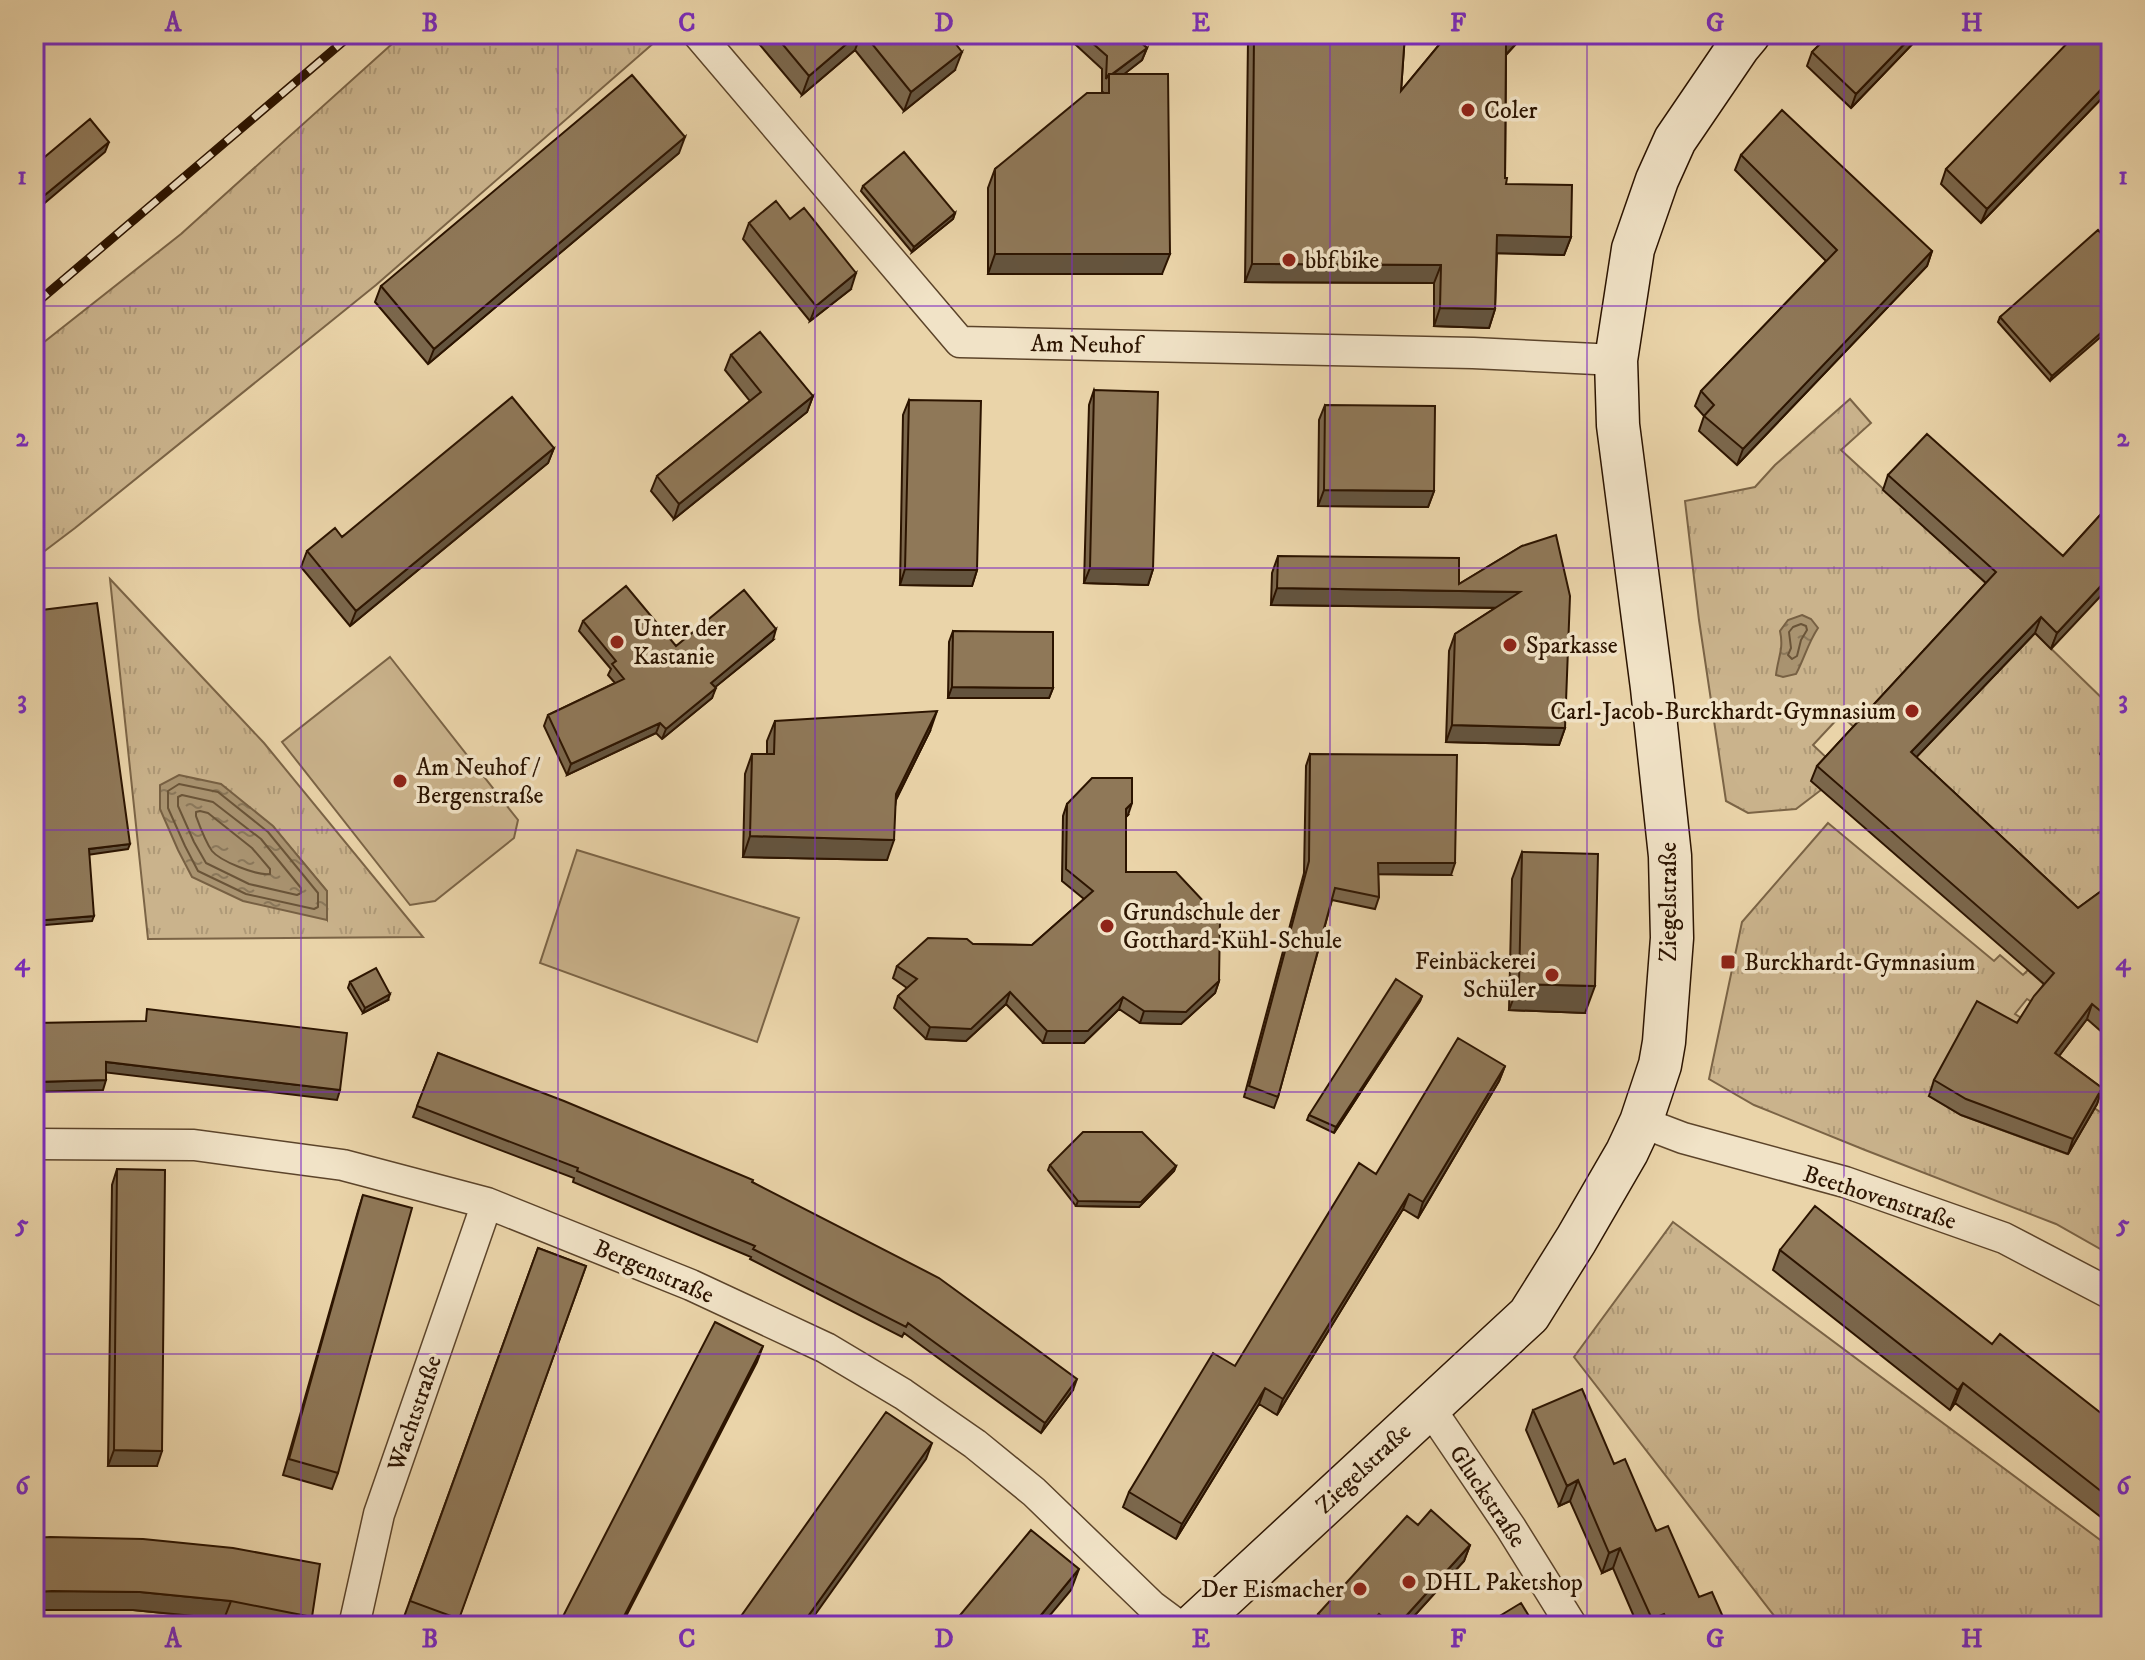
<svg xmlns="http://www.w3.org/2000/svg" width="2145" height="1660" font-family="'IM FELL DW Pica',serif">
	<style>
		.grass { fill: url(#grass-tufts); stroke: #7b6446; stroke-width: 2; fill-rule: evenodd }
		.garden { fill: #cab38c; stroke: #7b6446; stroke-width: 2 }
		.water { fill: url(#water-ripples); stroke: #776043; stroke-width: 2 }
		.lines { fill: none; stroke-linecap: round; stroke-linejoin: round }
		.shore { stroke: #6a5438; stroke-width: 2 }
		.street-casing { stroke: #5c442a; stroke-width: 33 }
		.secondary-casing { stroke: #2c1400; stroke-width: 45 }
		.street { stroke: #f1e3c7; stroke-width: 30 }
		.secondary { stroke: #f1e3c7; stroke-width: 42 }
		.rail-casing { stroke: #2c1400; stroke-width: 9 }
		.rail { stroke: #f1e3c7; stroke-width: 6; stroke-dasharray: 18; stroke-linecap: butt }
		.wall { fill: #7b674c; stroke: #2c1400; stroke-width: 2 }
		.shaded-wall { fill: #64543e; stroke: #2c1400; stroke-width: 2 }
		.building { fill: #8f7858; stroke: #2c1400; stroke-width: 2 }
		.grid { fill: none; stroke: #7b2cbf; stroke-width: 2; stroke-opacity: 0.55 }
		.poi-dot { fill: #8f2418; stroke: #f1e3c7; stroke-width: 3 }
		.labels { text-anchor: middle; stroke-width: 7; stroke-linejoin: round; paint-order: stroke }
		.poi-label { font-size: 24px; fill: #2c1400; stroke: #f1e3c7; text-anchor: start }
		.street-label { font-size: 24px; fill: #2c1400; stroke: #f1e3c7 }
		.neatline { fill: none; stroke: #7b2cbf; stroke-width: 3 }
		.grid-label { font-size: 26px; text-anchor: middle; font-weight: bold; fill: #7b2cbf }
	</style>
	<defs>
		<pattern id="grass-tufts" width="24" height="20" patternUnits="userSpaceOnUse" patternTransform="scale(2)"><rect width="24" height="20" fill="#cab38c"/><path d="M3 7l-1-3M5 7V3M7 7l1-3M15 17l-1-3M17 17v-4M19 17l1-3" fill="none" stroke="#ae9977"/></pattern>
		<pattern id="water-ripples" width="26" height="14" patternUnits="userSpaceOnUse" patternTransform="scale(2)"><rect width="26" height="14" fill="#a99370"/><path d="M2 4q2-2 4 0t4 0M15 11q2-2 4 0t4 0" fill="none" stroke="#8a775a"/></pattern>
	</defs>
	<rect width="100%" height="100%" fill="#ead4a9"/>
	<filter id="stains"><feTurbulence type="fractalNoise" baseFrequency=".0025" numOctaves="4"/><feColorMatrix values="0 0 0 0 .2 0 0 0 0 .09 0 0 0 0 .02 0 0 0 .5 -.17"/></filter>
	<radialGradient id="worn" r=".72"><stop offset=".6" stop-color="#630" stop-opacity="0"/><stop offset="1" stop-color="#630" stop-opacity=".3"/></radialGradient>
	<path class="grass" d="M403 34H664L376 285 75 528 34 559V350L181 234Z
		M1850 399 1871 423 1841 450 1991 588 1858 731 1841 715 1813 745 1830 761 1821 790 1796 809 1748 813 1726 801 1699 620 1685 501 1755 487 1775 465Z
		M110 579 264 743 423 937 148 939ZM273 827 327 891V919Z
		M2035 633 2111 707V895L2073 924 1906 768Z
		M1828 823 1994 961 2000 955 2023 975 2028 970 2048 988 2035 1004 2027 999 2015 1014 2023 1019 1929 1096 1961 1115 2067 1154 2094 1108 2111 1119V1255L2056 1224 1865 1150 1754 1105 1709 1079 1742 922Z
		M1673 1222 2111 1548V1626H1782L1574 1357Z"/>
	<path class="garden" d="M390 657 518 820 514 838 435 901 410 905 282 742Z
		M577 850 799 918 757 1042 540 963Z"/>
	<path class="water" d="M1802 615 1811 619 1818 628C1808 643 1804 659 1796 674L1783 677 1776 675C1778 657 1784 649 1780 631L1788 620Z
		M179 775 221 784 273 826 327 891V920L243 901 192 877 178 850 160 809V785Z"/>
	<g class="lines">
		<path class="shore" d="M1801 624 1806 626 1807 630 1801 640 1797 656 1792 659 1788 655 1791 648 1789 632 1793 627Z
			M179 784 218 792 268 832 318 893V907L314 909 246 894 198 871 185 846 168 808V791Z
			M182 795 213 802 261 839 301 888V893L297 895 249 884 206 863 194 842 178 806V797Z
			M200 811 208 813 252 848 270 869V874C257 876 220 861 212 851 205 841 200 827 196 816V812Z"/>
		<defs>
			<path id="street" d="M698 34 960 342 1473 353 1616 360
				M1641 1122 1683 1138 1845 1182 2004 1238 2111 1294
				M34 1144 194 1145 343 1165 487 1203 691 1285 826 1348 903 1394 975 1444 1034 1492 1152 1606 1179 1626
				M1429 1407 1511 1528 1572 1626
				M354 1626 379 1514 487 1203"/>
			<path id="secondary" d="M1193 1626 1529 1315 1576 1240 1627 1152 1641 1122 1660 1065 1664 1042 1672 938 1670 856 1652 688 1618 425 1616 360 1633 249 1657 180 1675 140 1739 46 1749 34"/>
		</defs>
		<use href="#street" class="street-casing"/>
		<use href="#secondary" class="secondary-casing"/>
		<use href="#street" class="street"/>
		<use href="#secondary" class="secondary"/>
		<defs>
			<path id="rail" d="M34 305 352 34"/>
		</defs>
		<use href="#rail" class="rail-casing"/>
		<use href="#rail" class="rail"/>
	</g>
	<path class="wall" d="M746 34H912L955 70 904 111 855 50 802 95 755 39 752 41Z
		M1042 34H1054L1049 40Z
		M1064 34H1153L1144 45 1147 48 1142 60 1124 74 1162 274H988V188L995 169 1102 93 1103 91 1102 92V69Z
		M1250 34H1405L1401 91 1448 34H1525L1506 55 1505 178 1506 184 1571 237 1564 255 1497 253 1495 309 1489 328 1434 326V283L1245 282 1248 39Z
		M1830 34H1922L1851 108 1807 66 1812 52Z
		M2111 34V98L2106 94 1981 223 1941 184 1946 169Z
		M679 153 428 364 375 302 381 286Z
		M1741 155 1932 251 1927 266 1737 465 1699 431 1704 416 1695 406 1701 391 1826 261 1735 170Z
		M863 186 955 213 953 219 912 252 861 191Z
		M790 219 851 289 810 321 743 239 749 223Z
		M2111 244 2050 381 1998 322 2000 317Z
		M731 355 813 396 807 412 674 519 651 491 657 476 750 401 725 370Z
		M1094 390 1153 569 1148 585 1084 583 1089 405Z
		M909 400 977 570 972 586 900 585 903 415Z
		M1325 405 1434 491 1428 507 1318 506 1319 420Z
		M554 448 548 463 350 626 301 567 307 551Z
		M1888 475 2063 556 2111 503 2051 649 2035 633 1916 757 2078 908 2111 884V1024L2103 1033 2087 1019 2059 1056 2102 1088 2097 1104 2068 1154 1961 1115 1929 1096 1934 1080 2017 1023 2044 984 1811 781 1817 766 1986 583 1883 490Z
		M1522 546 1565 728 1559 745 1446 742 1449 651 1455 634 1495 608 1271 605 1272 573 1278 556 1459 584Z
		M583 621 676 646 773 640 715 687 712 698 662 739 656 733 567 775 544 726 548 715 615 683 608 675 611 669 579 631Z
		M953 631 1053 688 1049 698H948L949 642Z
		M775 721 930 731 896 800 887 860 743 857 745 774 752 754H767V741Z
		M2111 735V768L2100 754 2106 739Z
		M1310 754 1451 875 1378 874 1379 897 1375 909 1332 900 1278 1097 1274 1108 1244 1097 1304 873 1306 766Z
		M1067 804 1128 815 1126 817V872L1219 981 1215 993 1181 1024 1140 1023 1119 1009 1084 1043H1043L1006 1004 966 1041 926 1039 894 1008 898 996 907 988 893 978 897 966 973 944 1032 945 1084 899 1062 881 1063 816Z
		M1522 852 1585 1013 1509 1010 1512 879Z
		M350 982 388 1000 363 1013 348 988Z
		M1422 996 1420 1001 1334 1133 1307 1120 1309 1115Z
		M438 1053 752 1182 1073 1390 1041 1433 904 1333 902 1337 750 1259 751 1257 573 1182 574 1178 413 1117Z
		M1505 1066 1499 1081 1418 1218 1403 1209 1277 1415 1259 1404 1176 1539 1123 1507 1129 1492 1235 1366 1376 1174Z
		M1050 1165 1176 1166 1174 1171 1139 1207 1076 1206 1048 1170Z
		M117 1169 157 1466H108L112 1185Z
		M363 1195 338 1473 332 1489 283 1475 358 1211Z
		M538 1248 586 1266 456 1626H430L404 1617Z
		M1780 1250 2111 1421V1525L1955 1403 1950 1410 1773 1270Z
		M1533 1410 1614 1464 1699 1597 1727 1626H1638L1613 1568 1602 1573 1570 1501 1559 1506 1526 1430Z
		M1418 1525 1470 1545 1464 1561 1405 1626H1314L1318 1614Z
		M34 1538 312 1617 308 1626H258L224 1619 133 1610 46 1609Z"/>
	<path class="shaded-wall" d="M858 34H861L855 50 802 95 809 76Z
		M1147 34H1153L1136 54 1140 42Z
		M1515 34H1525L1499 62 1506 44Z
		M1914 34H1922L1851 108 1856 94Z
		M1147 48 1142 60 1109 86V77Z
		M962 52 955 70 904 111 911 92Z
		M2111 79 2106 94 1981 223 1987 209Z
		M685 137 679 153 428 364 434 349Z
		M109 142 105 152 34 212V204Z
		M955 213 953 219 912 252 914 247Z
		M1497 235 1571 237 1564 255 1491 253Z
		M1932 251 1927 266 1737 465 1743 449Z
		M995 254H1170L1162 274H988Z
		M1252 264 1441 265 1434 283 1245 282Z
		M856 273 851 289 810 321 816 306Z
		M1440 308 1495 309 1489 328 1434 326Z
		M2111 324V328L2050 381 2052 376Z
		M813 396 807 412 674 519 679 504Z
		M554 448 548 463 350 626 356 611Z
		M1324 490 1434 491 1428 507 1318 506Z
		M1090 568 1153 569 1148 585 1084 583Z
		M905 569 977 570 972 586 900 585Z
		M2111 575V585L2051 649 2057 633Z
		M1277 588 1520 592 1514 608 1271 605Z
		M2041 617 2035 633 1906 768 1911 752Z
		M776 629 773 640 708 693 711 683Z
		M952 687 1053 688 1049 698H948Z
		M716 688 712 698 662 739 666 729Z
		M937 711 930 731 888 815 896 794Z
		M660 723 656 733 567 775 571 764Z
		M1452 725 1565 728 1559 745 1446 742Z
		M1132 803 1128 815 1121 821 1126 809Z
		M750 836 894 840 887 860 743 857Z
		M130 844 128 849 87 855 89 849Z
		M1378 863H1455L1451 875 1374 874Z
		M94 916 92 921 34 926V921Z
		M1219 981 1215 993 1181 1024 1140 1023 1144 1011Z
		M1519 984 1595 986 1585 1013 1509 1010Z
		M1010 992 1006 1004 966 1041 926 1039 930 1027Z
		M390 994 388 1000 363 1013 365 1008Z
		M1422 996 1420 1001 1334 1133 1336 1127Z
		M1123 997 1119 1009 1084 1043H1043L1047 1031Z
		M2092 1004 2087 1019 2050 1068 2055 1053Z
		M2111 1015V1024L2103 1033 2109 1018Z
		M106 1062 340 1090 337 1100 102 1072Z
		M1505 1066 1499 1081 1418 1218 1423 1202Z
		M106 1080 103 1090 34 1092V1082Z
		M2102 1088 2097 1104 2068 1154 2073 1139Z
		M1176 1166 1174 1171 1139 1207 1076 1206 1078 1201Z
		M1409 1194 1403 1209 1277 1415 1283 1399Z
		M763 1346 757 1362 621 1626H619Z
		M1077 1379 1073 1390 1041 1433 1045 1423Z
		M1963 1383 1955 1403 1950 1410 1958 1390Z
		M1265 1388 1259 1404 1176 1539 1182 1524Z
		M932 1443 926 1459 807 1626H801Z
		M114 1450 162 1451 157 1466H108Z
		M1578 1480 1570 1501 1559 1506 1567 1486Z
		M1470 1545 1464 1561 1405 1626H1397Z
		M1620 1548 1613 1568 1602 1573 1609 1553Z
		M1079 1569 1071 1590 1041 1626H1032Z
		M52 1591 140 1592 231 1601 224 1619 133 1610H34V1592Z
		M1379 1614 1375 1626H1368Z
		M1664 1614 1660 1626H1649L1652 1619Z"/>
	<path class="building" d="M774 34H858L809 76Z
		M864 34H912L914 36 917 34H948L962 52 911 92Z
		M1082 34H1147L1140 42 1147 48 1112 74H1109L1106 79 1107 56Z
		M1254 34H1405L1401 91 1448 34H1515L1506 44 1505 178H1507L1506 184 1572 185 1571 237 1497 235 1495 309 1440 308 1441 265 1252 264Z
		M1830 34H1914L1856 94 1812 52Z
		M2076 34H2111V79L1987 209 1946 169Z
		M1109 74H1168L1170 254H995V169L1087 93H1109Z
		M632 75 685 137 434 349 381 286Z
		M1782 110 1932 251 1743 449 1704 416 1714 405 1701 391 1837 250 1741 155Z
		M90 119 109 142 34 204V166Z
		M904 152 955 213 914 247 863 186Z
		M776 201 790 219 804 208 856 273 816 306 749 223Z
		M2098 230 2111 244V324L2052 376 2000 317Z
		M760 332 813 396 679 504 657 476 761 392 731 355Z
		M1094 390 1158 392 1153 569 1090 568Z
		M512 397 554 448 356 611 307 551 335 528 342 537Z
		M909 400 981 401 977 570 905 569Z
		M1325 405 1435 406 1434 491 1324 490Z
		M1927 434 2063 556 2111 503V575L2057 633 2041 617 1911 752 2078 908 2111 884V1015L2109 1018 2092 1004 2055 1053 2102 1088 2073 1139 1966 1099 1934 1080 1977 1001 2017 1023 2034 996 2054 973 1817 766 1996 572 1888 475Z
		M1556 535 1570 596 1565 728 1452 725 1455 634 1520 592 1277 588 1278 556 1459 558V584L1522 546Z
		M626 586 676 646 744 590 776 629 711 683 716 688 666 729 660 723 571 764 548 715 624 679 612 664 616 661 583 621Z
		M97 603 130 844 89 849 94 916 34 921V611Z
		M953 631 1053 632V688L952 687Z
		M937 711 896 794 894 840 750 836 752 754H774L775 721Z
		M2111 735V745L2106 739Z
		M1310 754 1457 755 1455 863H1378L1379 897 1335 888 1278 1097 1249 1086 1309 861Z
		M1092 778H1132V803L1126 809V872H1176L1220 919 1219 981 1186 1012 1144 1011 1123 997 1088 1031H1047L1010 992 971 1029 930 1027 898 996 917 979 897 966 928 938 967 939 973 944 1032 945 1093 891 1066 869 1067 804Z
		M1522 852 1598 854 1595 986 1519 984Z
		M376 968 390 994 365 1008 350 982Z
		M1396 979 1422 996 1336 1127 1309 1115Z
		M147 1009 347 1033 340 1090 106 1062V1080L34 1082V1023L146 1021Z
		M1458 1038 1505 1066 1423 1202 1409 1194 1283 1399 1265 1388 1182 1524 1129 1492 1213 1353 1235 1366 1359 1163 1376 1174Z
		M438 1053 564 1101 753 1180 752 1182 939 1278 1077 1379 1045 1423 908 1323 906 1327 753 1249 755 1246 577 1171 578 1168 417 1106Z
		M1083 1132H1142L1176 1166 1141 1202 1078 1201 1050 1165Z
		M117 1169 165 1170 162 1451 114 1450Z
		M363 1195 412 1208 338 1473 289 1459Z
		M1815 1206 1992 1344 2000 1334 2111 1421V1499L1963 1383 1958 1390 1780 1250Z
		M538 1248 586 1266 459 1619 410 1601Z
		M715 1322 763 1346 619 1626H558Z
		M1582 1389 1614 1464 1625 1459 1656 1531 1668 1526 1699 1597 1712 1592 1727 1626H1670L1664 1614 1652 1619 1620 1548 1609 1553 1578 1480 1567 1486 1533 1410Z
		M886 1412 932 1443 801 1626H734Z
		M1431 1510 1470 1545 1397 1626H1393L1379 1614 1368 1626H1332L1318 1614 1407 1516 1418 1525Z
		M1031 1530 1079 1569 1032 1626H951Z
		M50 1537 143 1539 233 1548 320 1564 312 1617 231 1601 140 1592 52 1591 34 1592V1538Z
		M1521 1603 1535 1626H1497L1493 1620Z"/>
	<path class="grid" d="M301 34V1626M558 34V1626M815 34V1626M1072 34V1626M1330 34V1626M1587 34V1626M1844 34V1626M34 306H2111M34 568H2111M34 830H2111M34 1092H2111M34 1354H2111"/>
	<g class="poi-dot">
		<circle cx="1468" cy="110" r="8"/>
		<circle cx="1289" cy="260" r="8"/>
		<circle cx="617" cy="642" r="8"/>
		<circle cx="1510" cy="645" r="8"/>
		<circle cx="1912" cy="711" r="8"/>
		<circle cx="400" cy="781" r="8"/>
		<circle cx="1107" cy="926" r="8"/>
		<rect x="1720" y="954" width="16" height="16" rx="4"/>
		<circle cx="1552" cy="975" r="8"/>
		<circle cx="1409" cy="1582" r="8"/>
		<circle cx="1360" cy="1589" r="8"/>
	</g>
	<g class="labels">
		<g class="poi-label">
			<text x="1484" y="118">Coler</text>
			<text x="1305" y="268">bbf bike</text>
			<text x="633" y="636">Unter der<tspan x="633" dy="28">Kastanie</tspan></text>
			<text x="1526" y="653">Sparkasse</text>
			<text x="1896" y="719" text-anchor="end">Carl-Jacob-Burckhardt-Gymnasium</text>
			<text x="416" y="775">Am Neuhof /<tspan x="416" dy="28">Bergenstraße</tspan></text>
			<text x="1123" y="920">Grundschule der<tspan x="1123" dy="28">Gotthard-Kühl-Schule</tspan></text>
			<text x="1536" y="969" text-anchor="end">Feinbäckerei<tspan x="1536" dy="28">Schüler</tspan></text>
			<text x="1744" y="970">Burckhardt-Gymnasium</text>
			<text x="1425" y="1590">DHL Paketshop</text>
			<text x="1344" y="1597" text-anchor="end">Der Eismacher</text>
		</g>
		<g class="street-label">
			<text transform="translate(1086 344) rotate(1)" y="8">Am Neuhof</text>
			<text transform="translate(1668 902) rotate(-90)" y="8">Ziegelstraße</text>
			<text transform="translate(1880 1197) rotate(18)" y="8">Beethovenstraße</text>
			<text transform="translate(654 1271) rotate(23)" y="8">Bergenstraße</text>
			<text transform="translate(414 1413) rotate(-71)" y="8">Wachtstraße</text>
			<text transform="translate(1363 1468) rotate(-43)" y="8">Ziegelstraße</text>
			<text transform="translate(1488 1496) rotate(56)" y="8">Gluckstraße</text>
		</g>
	</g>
	<rect width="2145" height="1660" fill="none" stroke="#ead4a9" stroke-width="88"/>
	<rect x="44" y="44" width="2057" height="1572" class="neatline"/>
	<g class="grid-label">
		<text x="173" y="31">A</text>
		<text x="430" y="31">B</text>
		<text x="687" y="31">C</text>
		<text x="944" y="31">D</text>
		<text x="1201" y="31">E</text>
		<text x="1458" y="31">F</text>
		<text x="1715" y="31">G</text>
		<text x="1972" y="31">H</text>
		<text x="22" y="184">1</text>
		<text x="2123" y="184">1</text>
		<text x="22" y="446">2</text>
		<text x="2123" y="446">2</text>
		<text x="22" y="708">3</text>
		<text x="2123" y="708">3</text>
		<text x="22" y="970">4</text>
		<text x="2123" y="970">4</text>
		<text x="22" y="1232">5</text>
		<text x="2123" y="1232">5</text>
		<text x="22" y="1494">6</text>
		<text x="2123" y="1494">6</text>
		<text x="173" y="1647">A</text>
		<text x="430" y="1647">B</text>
		<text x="687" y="1647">C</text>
		<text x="944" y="1647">D</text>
		<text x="1201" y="1647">E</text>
		<text x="1458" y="1647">F</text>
		<text x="1715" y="1647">G</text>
		<text x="1972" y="1647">H</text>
	</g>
	<rect width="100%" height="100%" filter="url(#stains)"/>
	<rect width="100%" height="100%" fill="url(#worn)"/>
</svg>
